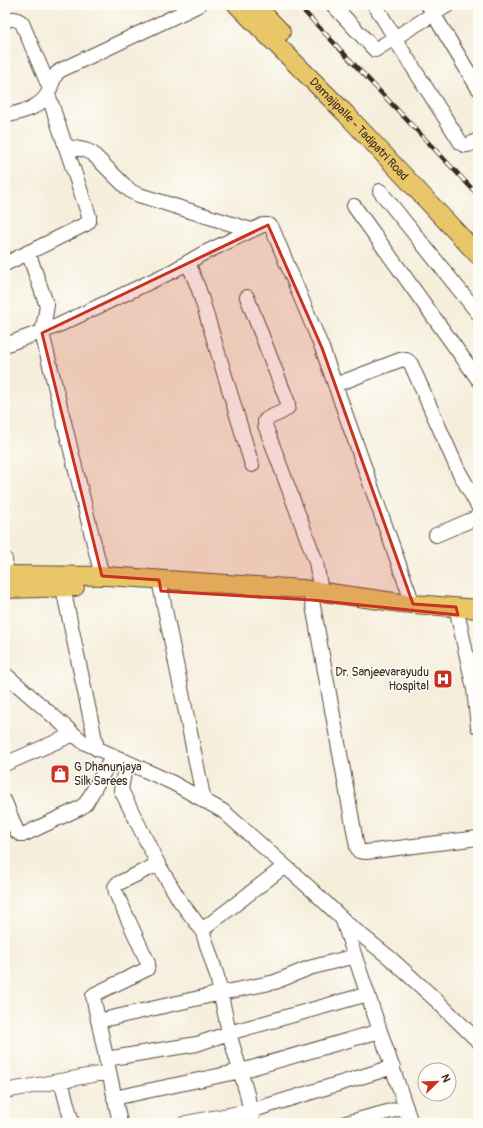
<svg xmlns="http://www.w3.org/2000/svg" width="483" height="1128" font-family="Pangolin,sans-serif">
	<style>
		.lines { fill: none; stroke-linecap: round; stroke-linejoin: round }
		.minor-casing { stroke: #57473a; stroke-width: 16 }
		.major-casing { stroke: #57473a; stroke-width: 20 }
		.minor { stroke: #fff; stroke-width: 14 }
		.major { stroke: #e9c769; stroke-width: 18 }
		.rail-casing { stroke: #3b2a1e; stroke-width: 4.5 }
		.rail { stroke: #fdfcf7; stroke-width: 3; stroke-dasharray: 9; stroke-linecap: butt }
		.marked { fill: #c8321e; fill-opacity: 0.2; stroke: #c8321e; stroke-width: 3; stroke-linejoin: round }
		.labels { text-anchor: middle; stroke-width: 3; stroke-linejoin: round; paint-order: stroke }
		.street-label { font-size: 12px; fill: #3b2a1e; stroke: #fdfcf7 }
		.poi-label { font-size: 12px; fill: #3b2a1e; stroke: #fdfcf7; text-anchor: end }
	</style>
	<rect width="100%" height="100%" fill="#fdfcf7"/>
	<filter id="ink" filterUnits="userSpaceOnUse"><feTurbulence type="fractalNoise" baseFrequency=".025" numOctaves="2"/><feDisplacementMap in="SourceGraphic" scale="8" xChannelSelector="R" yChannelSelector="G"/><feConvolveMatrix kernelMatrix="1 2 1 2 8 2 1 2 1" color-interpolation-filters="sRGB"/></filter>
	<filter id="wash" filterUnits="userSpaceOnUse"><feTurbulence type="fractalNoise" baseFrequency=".012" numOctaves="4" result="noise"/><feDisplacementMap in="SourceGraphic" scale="16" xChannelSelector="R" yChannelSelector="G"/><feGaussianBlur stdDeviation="0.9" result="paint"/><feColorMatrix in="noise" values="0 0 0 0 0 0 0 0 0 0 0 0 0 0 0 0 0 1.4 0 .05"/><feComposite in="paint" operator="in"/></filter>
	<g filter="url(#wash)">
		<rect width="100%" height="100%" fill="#f5eedb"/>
	</g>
	<g filter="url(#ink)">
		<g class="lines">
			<defs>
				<path id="minor" d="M333 5 375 50 448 5
					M375 5 395 38 400 47 461 143C467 148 472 143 478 140
					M428 5 478 88
					M5 21C12 18 16 18 22 23L50 89
					M5 116C20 112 40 109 48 93 53 85 52 75 61 70L199 5
					M65 146 85 150 92 153 126 187 132 192 139 195 251 230
					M380 191 478 313
					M354 206 478 379
					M28 252 47 306 42 333 102 576
					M188 262 199 290 252 465
					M5 264 86 224 89 221V216L48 94
					M247 297 288 403V407C282 415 271 414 265 421V425L316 562 321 592
					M5 345 57 326 173 271 202 254 263 225H268L272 228 322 348 413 604
					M335 385 400 360C406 359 408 360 411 364L458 470 478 506
					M436 535 478 517
					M5 559 6 575
					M159 580 204 801
					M63 588 97 749
					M312 600 357 847 359 851 366 852 478 838
					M456 607 474 689 478 727
					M5 674 83 742 173 783 223 811 312 890 350 926 390 958 436 1000 478 1041
					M126 762 121 790 158 864 180 901 202 930 217 976 229 1033 247 1094 253 1123
					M5 764 74 734
					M5 802 17 832 20 834H25L80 808 86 803 113 756
					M343 921 411 1123
					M202 930 285 866
					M98 1021 221 993 275 982 309 968 355 956
					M106 1059 197 1044 229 1033 368 994
					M61 1081 72 1123
					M5 1091 109 1072
					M114 1098 241 1071 380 1031
					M120 1123 93 996 95 994 147 969 148 963 116 893 115 887 117 884 158 864
					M186 1123 250 1111 393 1067
					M346 1123 406 1107"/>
				<g id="major">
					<path id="s1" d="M237 5 346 114 478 255"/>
					<path d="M255 5 281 32"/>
					<path d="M5 575 107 576 302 589 401 603 478 609"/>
					<path d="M5 589 75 587"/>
				</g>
			</defs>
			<use href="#minor" class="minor-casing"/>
			<use href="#major" class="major-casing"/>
			<use href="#minor" class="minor"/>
			<use href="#major" class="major"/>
			<defs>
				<path id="rail" d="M298 5 478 195"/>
			</defs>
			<use href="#rail" class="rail-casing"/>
			<use href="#rail" class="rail"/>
		</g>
	</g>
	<path class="marked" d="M268 225 322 348 413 604 456 607 458 615 312 600 161 591 159 580 102 576 42 333Z"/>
	<defs>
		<symbol id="hospital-square" viewBox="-11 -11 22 22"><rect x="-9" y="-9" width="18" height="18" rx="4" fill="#c8321e" stroke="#fdfcf7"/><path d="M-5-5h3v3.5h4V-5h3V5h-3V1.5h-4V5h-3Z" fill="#fff"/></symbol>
		<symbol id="shop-square" viewBox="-11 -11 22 22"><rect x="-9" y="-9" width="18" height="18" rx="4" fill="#c8321e" stroke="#fdfcf7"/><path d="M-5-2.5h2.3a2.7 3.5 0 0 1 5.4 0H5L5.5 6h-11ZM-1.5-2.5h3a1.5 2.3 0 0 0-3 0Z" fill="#fff"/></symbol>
	</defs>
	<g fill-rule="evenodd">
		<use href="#hospital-square" x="432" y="668" width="22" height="22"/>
		<use href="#shop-square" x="49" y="763" width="22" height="22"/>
	</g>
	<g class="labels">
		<g class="street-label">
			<text dy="4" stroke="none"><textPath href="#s1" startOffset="174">Damajipalle - Tadipatri Road</textPath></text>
		</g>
		<g class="poi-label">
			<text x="429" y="676">Dr. Sanjeevarayudu<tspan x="429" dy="14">Hospital</tspan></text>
			<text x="74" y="771" text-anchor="start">G Dhanunjaya<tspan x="74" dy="14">Silk Sarees</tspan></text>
		</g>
	</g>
	<rect width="483" height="1128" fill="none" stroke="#fdfcf7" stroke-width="20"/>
	<g transform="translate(437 1082) rotate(67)"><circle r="19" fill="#fdfcf7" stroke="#afa8a0"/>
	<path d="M0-3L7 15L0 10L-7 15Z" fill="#c8321e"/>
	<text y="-6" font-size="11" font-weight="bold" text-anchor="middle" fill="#3b2a1e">N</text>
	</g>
</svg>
